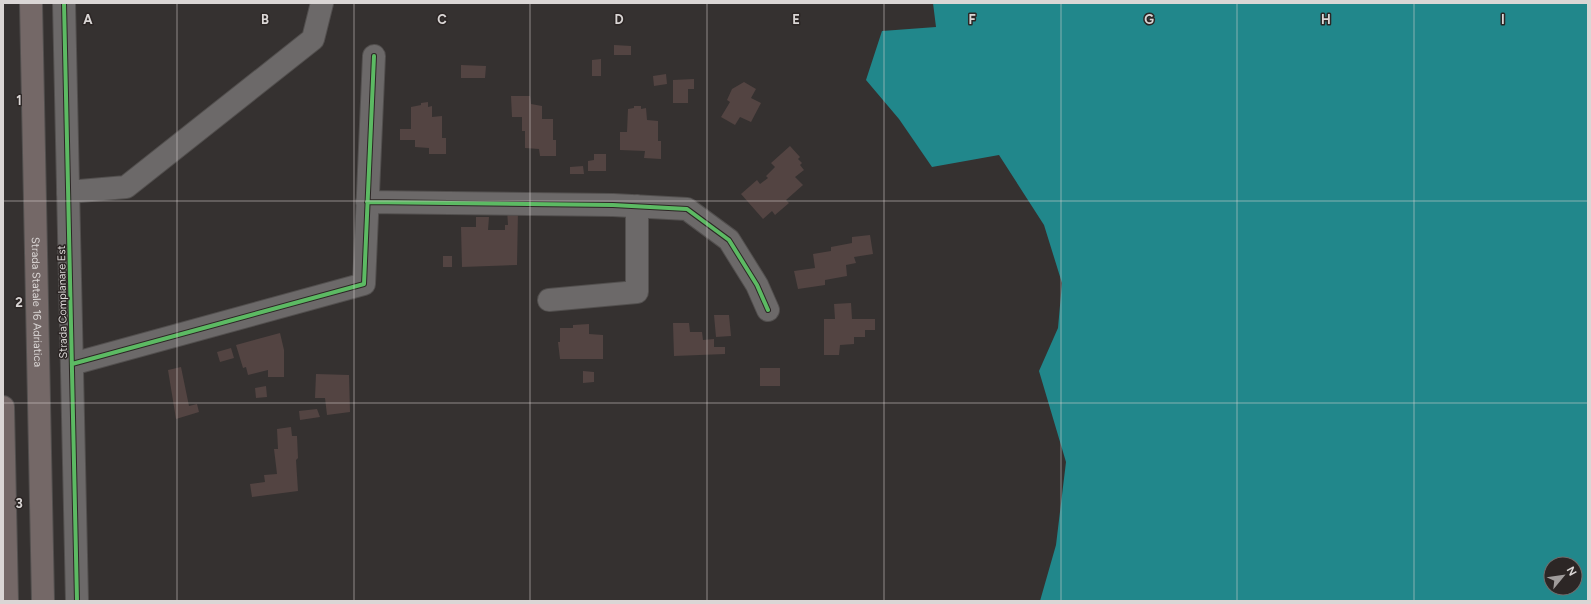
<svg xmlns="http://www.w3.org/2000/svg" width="1591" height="604" font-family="Figtree,sans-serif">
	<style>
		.water { fill: #21878b; fill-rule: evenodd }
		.building { fill: #534442 }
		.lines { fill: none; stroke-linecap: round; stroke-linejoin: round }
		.minor-casing { stroke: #524f4e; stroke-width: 24 }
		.tertiary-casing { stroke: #524f4e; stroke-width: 24 }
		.trunk-casing { stroke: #524f4e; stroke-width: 24 }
		.minor { stroke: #6c6969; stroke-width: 22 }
		.tertiary { stroke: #6c6969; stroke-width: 22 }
		.trunk { stroke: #746867; stroke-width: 22 }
		.cycleway-casing { stroke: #2c2625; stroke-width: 6 }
		.cycleway { stroke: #5cba63; stroke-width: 4 }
		.grid { fill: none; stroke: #dad6d5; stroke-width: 1; stroke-opacity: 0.55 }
		.labels { text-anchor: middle; stroke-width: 3; stroke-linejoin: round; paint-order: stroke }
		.street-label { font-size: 11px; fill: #dad6d5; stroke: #2c2625 }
		.grid-label { font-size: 13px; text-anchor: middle; font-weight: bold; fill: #dad6d5; stroke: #2c2625; stroke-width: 3; stroke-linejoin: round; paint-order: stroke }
	</style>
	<rect width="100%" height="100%" fill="#353130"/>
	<path class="water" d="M933 3H1588V601H1040L1056 545 1066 462 1039 371 1058 328 1062 283 1044 225 999 155 932 167 899 119 866 80 882 31 936 27ZM1551 564H1575V588H1551Z"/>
	<path class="building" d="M614 45 631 46V55H614Z
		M601 59V76H592V60Z
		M461 65 486 66 485 78H461Z
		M666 74 667 84 654 86 653 76Z
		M694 79V89H688V103H673V80Z
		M744 82 756 89 751 98 761 103 751 122 740 117 735 125 721 117 730 102 727 100 732 89Z
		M511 96H530L531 104 542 106V119H553V140H556V156H540L539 149 525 148V131H522V117H512Z
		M428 102V107L432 106V117L442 116V138H446V154H429V148L415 147V140H400V129H411V107L421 105V103Z
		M634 106H641V109L646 108 647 120 658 121V141H661V159L644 158 645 151 620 150V132H627L628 109 634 108Z
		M790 146 800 157 798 159 802 163 800 165 804 170 795 177 803 185 786 200 789 203 775 215 772 211 763 219 741 194 757 180 760 184 768 178 766 176 775 167 771 163Z
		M594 154H606V171H588V161L594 160Z
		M583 166 584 174H570V167Z
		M507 210H518L517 265 462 267 461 227H476V217H489L488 230H505V225H508Z
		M870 235 873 254 854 257 856 263 846 265 847 276 825 280V285L798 289 794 271 815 268 813 254 831 251V247L852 243V237Z
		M443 256H452V267H443Z
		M851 303 852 319H875V330H865V337H854V344L840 345 839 355H824V319H835L834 304Z
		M714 315H729L731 336 716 337Z
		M673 323H689L690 332H702L703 340 714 339V347H725V354L674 356Z
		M589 324V334L603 335V359H560L558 342H560V328H573V325Z
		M280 333 284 350V377H268V370L248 375 246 367 243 368 236 345Z
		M231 348 234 358 220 362 217 352Z
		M181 367 189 406 197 404 199 412 176 419 168 370Z
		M760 368H780V386H760Z
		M583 371 594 372V382L583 383Z
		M316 374 349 375 350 412 327 415 325 398H315Z
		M266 386 267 397 256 398 255 388Z
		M317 409 320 417 300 420 299 411Z
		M291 427 292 436H297L298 458 296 460 298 491 252 497 250 484 265 482 264 475 277 474 274 449H278L277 429Z"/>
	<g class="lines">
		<defs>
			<path id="minor" d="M68 192 126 187 313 39 322 3
				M367 202 613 205 687 209 729 240 757 285 768 310
				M549 300 637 292V206
				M72 364 364 284 374 56"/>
			<path id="tertiary" d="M64 3 77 601"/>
			<g id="trunk">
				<path id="s1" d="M31 3 43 601"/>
				<path d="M3 407 7 601"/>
			</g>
		</defs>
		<use href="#minor" class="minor-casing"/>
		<use href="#tertiary" class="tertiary-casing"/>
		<use href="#trunk" class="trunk-casing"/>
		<use href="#minor" class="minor"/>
		<use href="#tertiary" class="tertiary"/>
		<use href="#trunk" class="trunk"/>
		<defs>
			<path id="cycleway" d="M64 3 77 601
				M367 202 613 205 687 209 729 240 757 285 768 310
				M72 364 364 284 374 56"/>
		</defs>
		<use href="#cycleway" class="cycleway-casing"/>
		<use href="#cycleway" class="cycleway"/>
	</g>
	<path class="grid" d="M177 3V601M354 3V601M530 3V601M707 3V601M884 3V601M1061 3V601M1237 3V601M1414 3V601M3 201H1588M3 403H1588"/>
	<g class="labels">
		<g class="street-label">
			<text dy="4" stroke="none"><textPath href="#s1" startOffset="299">Strada Statale 16 Adriatica</textPath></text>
			<text transform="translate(62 302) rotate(-91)" y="4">Strada Complanare Est</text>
		</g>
	</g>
	<g class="grid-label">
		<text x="88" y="24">A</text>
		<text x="265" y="24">B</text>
		<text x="442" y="24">C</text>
		<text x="619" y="24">D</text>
		<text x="796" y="24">E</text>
		<text x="972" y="24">F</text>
		<text x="1149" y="24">G</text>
		<text x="1326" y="24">H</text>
		<text x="1503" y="24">I</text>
		<text x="19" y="105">1</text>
		<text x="19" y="307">2</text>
		<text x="19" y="508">3</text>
	</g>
	<rect width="1591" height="604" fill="none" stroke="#dad6d5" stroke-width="8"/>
	<g transform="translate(1563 576) rotate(61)"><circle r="19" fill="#2c2625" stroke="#726c6b"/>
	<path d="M0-3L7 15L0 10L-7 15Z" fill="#a09c9b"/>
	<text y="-6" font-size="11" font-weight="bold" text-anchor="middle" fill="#dad6d5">N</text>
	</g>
</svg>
